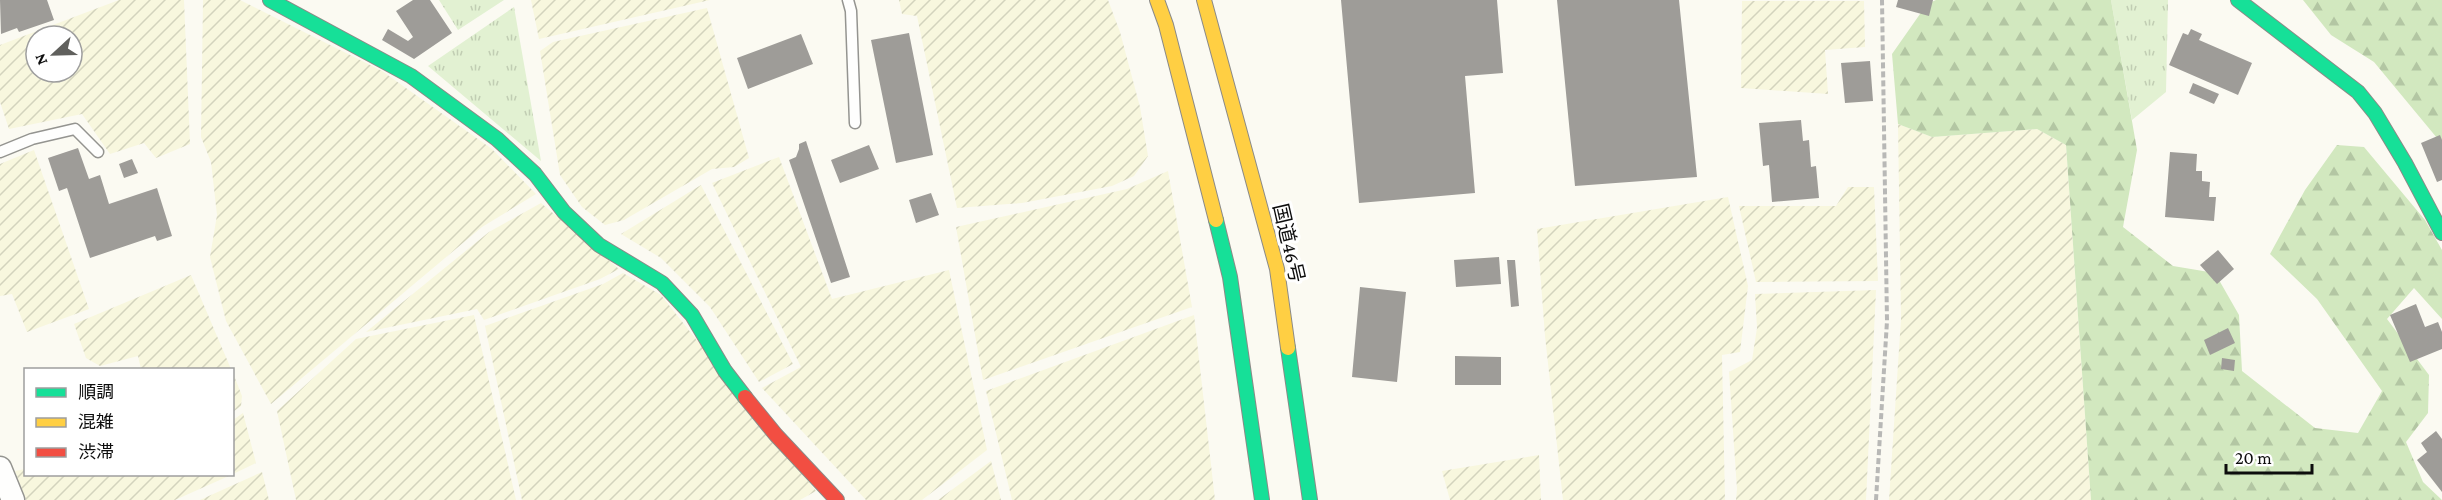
<svg xmlns="http://www.w3.org/2000/svg" width="2442" height="500" font-family="'Crimson Pro','Noto Sans JP',serif">
	<style>
		.farmland { fill: url(#farmland-furrows); fill-rule: evenodd }
		.grass { fill: url(#grass-tufts) }
		.forest { fill: url(#forest-firs) }
		.building { fill: #9e9c98 }
		.lines { fill: none; stroke-linecap: round; stroke-linejoin: round }
		.lane-casing { stroke: #949490; stroke-width: 13 }
		.street-casing { stroke: #949490; stroke-width: 25 }
		.fast-casing { stroke: #8b8a87; stroke-width: 16 }
		.slow-casing { stroke: #8b8a87; stroke-width: 16 }
		.jam-casing { stroke: #8b8a87; stroke-width: 16 }
		.path { stroke: #b8b8b6; stroke-width: 4; stroke-dasharray: 6 3; stroke-linecap: butt }
		.lane { stroke: #fefefd; stroke-width: 10 }
		.street { stroke: #fefefd; stroke-width: 22 }
		.fast { stroke: #16e098; stroke-width: 14 }
		.slow { stroke: #ffcf43; stroke-width: 14 }
		.jam { stroke: #f24e42; stroke-width: 14 }
		.labels { text-anchor: middle; stroke-width: 6; stroke-linejoin: round; paint-order: stroke }
		.street-label { font-size: 20px; fill: #0d0d0d; stroke: #fff }
	</style>
	<defs>
		<pattern id="farmland-furrows" width="10" height="10" patternUnits="userSpaceOnUse" patternTransform="scale(1.5)"><rect width="10" height="10" fill="#f8f7de"/><path d="M-1 1l2-2M0 10L10 0M9 11l2-2" fill="none" stroke="#d3d3bd"/></pattern>
		<pattern id="grass-tufts" width="24" height="20" patternUnits="userSpaceOnUse" patternTransform="scale(1.5)"><rect width="24" height="20" fill="#e2f1d2"/><path d="M3 7l-1-3M5 7V3M7 7l1-3M15 17l-1-3M17 17v-4M19 17l1-3" fill="none" stroke="#c1cdb3"/></pattern>
		<pattern id="forest-firs" width="22" height="20" patternUnits="userSpaceOnUse" patternTransform="scale(1.5)"><rect width="22" height="20" fill="#d2e8bf"/><path d="M5 1l3.5 6h-7zM16 11l3.5 6h-7z" fill="#b3c6a3"/></pattern>
	</defs>
	<rect width="100%" height="100%" fill="#fbfaf2"/>
	<path class="farmland" d="M119 0H184L190 144 156 158 144 143 110 154 82 114 9 129 0 102V45ZM36 36H72V72H36Z
		M203 0H240L382 71 492 149 536 194 482 227 271 404 226 321 210 257 217 215 211 162 201 137Z
		M531 0H710L539 39Z
		M899 0H1108L1120 32 1140 107 1148 156 1134 176 1112 186 1022 203 957 208 917 16 902 14Z
		M1742 1H1864L1865 47 1825 50 1828 94 1741 88Z
		M707 8 749 158 734 167 712 169 624 220 605 225 582 207 560 175 540 51 553 42Z
		M1898 124 1932 137 2037 129 2066 145 2091 500H1889L1901 319Z
		M34 150 89 309 27 332 12 294 0 296V164Z
		M779 157 832 299 949 270 987 450 922 500H866L762 388 801 367 712 183Z
		M1168 171 1192 307 983 380 956 227 1127 189Z
		M701 185 793 364 759 382 710 307 661 258 621 234Z
		M1848 187H1874L1878 281 1756 282 1739 206H1836Z
		M1728 197 1748 286 1740 352 1722 355 1725 500H1563L1545 336 1537 229Z
		M541 203 619 269 600 279 484 320 477 309 366 332 489 232Z
		M623 273 661 295 816 491 800 500H522L485 326 603 284Z
		M191 275 231 369H141L138 356 100 366 86 358 74 324Z
		M1876 290 1866 500H1736L1737 489 1729 372 1752 360 1757 328 1755 294Z
		M474 315 516 500H296L277 411 356 339Z
		M1194 315 1215 500H1012L986 391Z
		M233 373 242 396 241 406 233 412Z
		M243 413 256 463 233 474V420Z
		M1539 455 1541 500H1450L1442 471Z
		M991 461 1001 500H938Z
		M25 469 26 474 231 475 175 500H26L15 471Z
		M262 472 269 500H200Z"/>
	<path class="grass" d="M439 0H504L458 30Z
		M2111 0H2168L2166 92 2132 120Z
		M514 7 541 161 428 66Z"/>
	<path class="forest" d="M1936 0H2111L2137 150 2123 227 2173 266 2215 273 2239 315 2242 371 2315 428 2358 433 2382 391 2317 299 2270 254 2305 190 2337 145 2364 147 2425 220 2442 250V319L2414 288 2387 319 2429 375 2428 413 2406 442 2423 482 2442 500H2091L2066 145 2037 129 1932 137 1898 124 1892 54 1927 4Z
		M2303 0H2442V144L2374 62 2331 35Z"/>
	<path class="building" d="M0 0H47L54 20 19 32 17 28 1 34Z
		M413 0H430L452 33 414 59 382 40 388 29 408 41 413 37 396 11Z
		M1341 0H1497L1503 73 1465 76 1475 193 1359 203Z
		M1557 0H1679L1697 177 1575 186Z
		M1898 0H1933L1929 16 1896 7Z
		M2191 29 2202 34 2199 40 2252 63 2238 95 2169 65 2183 33 2188 35Z
		M909 33 933 155 896 163 871 40Z
		M801 34 813 64 748 89 737 58Z
		M1870 61 1873 101 1845 103 1841 63Z
		M2193 83 2219 94 2214 104 2189 93Z
		M1801 120 1803 141 1809 140 1811 167 1816 166 1819 198 1772 202 1769 165 1763 166 1759 123Z
		M2440 135 2442 140V180L2437 182 2421 143Z
		M806 141 850 277 831 283 789 160 796 157 799 149V144Z
		M869 145 879 169 840 183 831 160Z
		M78 148 89 179 100 175 109 204 157 188 172 236 157 241 155 236 90 258 67 188 59 191 48 158Z
		M2170 152 2197 154 2196 171H2202V181L2210 182 2209 197H2216L2214 221 2165 217Z
		M132 159 138 173 124 178 119 164Z
		M931 193 939 215 916 223 909 200Z
		M2218 250 2234 269 2217 284 2200 265Z
		M1499 257 1501 284 1456 287 1454 260Z
		M1507 260H1515L1519 306 1511 307Z
		M1360 287 1406 292 1397 382 1352 377Z
		M2416 304 2425 327 2438 322 2442 332V349L2410 362 2390 315Z
		M2228 328 2235 343 2210 355 2204 340Z
		M1455 356 1501 357V385H1455Z
		M2222 358 2235 360 2234 371 2221 369Z
		M2436 431 2442 439V492L2417 460 2427 452 2421 443Z"/>
	<g class="lines">
		<defs>
			<path id="lane" d="M848 0 851 11 855 123
				M0 152 32 139 75 129 98 152"/>
			<path id="street" d="M0 468 13 500"/>
			<path id="fast" d="M270 0 411 76 497 139 535 174 564 212 599 245 662 283 692 315 725 371 745 397
				M2238 0 2358 92 2375 113 2405 163 2442 233
				M1216 220 1230 277 1262 500
				M1288 348 1310 500"/>
			<path id="slow" d="M1157 0 1166 25 1216 220
				M1204 0 1277 269 1288 348"/>
			<path id="jam" d="M745 397 776 435 837 500"/>
		</defs>
		<use href="#lane" class="lane-casing"/>
		<use href="#street" class="street-casing"/>
		<use href="#fast" class="fast-casing"/>
		<use href="#slow" class="slow-casing"/>
		<use href="#jam" class="jam-casing"/>
		<path class="path" d="M1876 500 1887 321 1882 0"/>
		<use href="#lane" class="lane"/>
		<use href="#street" class="street"/>
		<use href="#fast" class="fast"/>
		<use href="#slow" class="slow"/>
		<use href="#jam" class="jam"/>
	</g>
	<g class="labels">
		<g class="street-label">
			<text transform="translate(1289 243) rotate(77)" y="7">国道46号</text>
		</g>
	</g>
	<rect x="24" y="368" width="210" height="108" fill="#ffffff" stroke="#9e9e9e" stroke-width="1.5"/>
	<rect x="36" y="388" width="30" height="9" fill="#16e098" stroke="#9e9e9e" stroke-width="1.5"/>
	<text x="78" y="398" font-size="18" fill="#0d0d0d">順調</text>
	<rect x="36" y="418" width="30" height="9" fill="#ffcf43" stroke="#9e9e9e" stroke-width="1.5"/>
	<text x="78" y="428" font-size="18" fill="#0d0d0d">混雑</text>
	<rect x="36" y="448" width="30" height="9" fill="#f24e42" stroke="#9e9e9e" stroke-width="1.5"/>
	<text x="78" y="458" font-size="18" fill="#0d0d0d">渋滞</text>
	<g transform="translate(54 54) rotate(248)"><circle r="28" fill="#ffffff" stroke="#9e9e9e" stroke-width="1.5"/>
	<path d="M0-4.5L10 22L0 15L-10 22Z" fill="#60605d"/>
	<text y="-9" font-size="16" font-weight="bold" text-anchor="middle" fill="#0d0d0d">N</text>
	</g>
	<path d="M2226 464v9h86v-9" fill="none" stroke="#0d0d0d" stroke-width="3"/>
	<text x="2235" y="464" font-size="18" fill="#0d0d0d" stroke="#ffffff" stroke-width="4.5" paint-order="stroke">20 m</text>
</svg>
